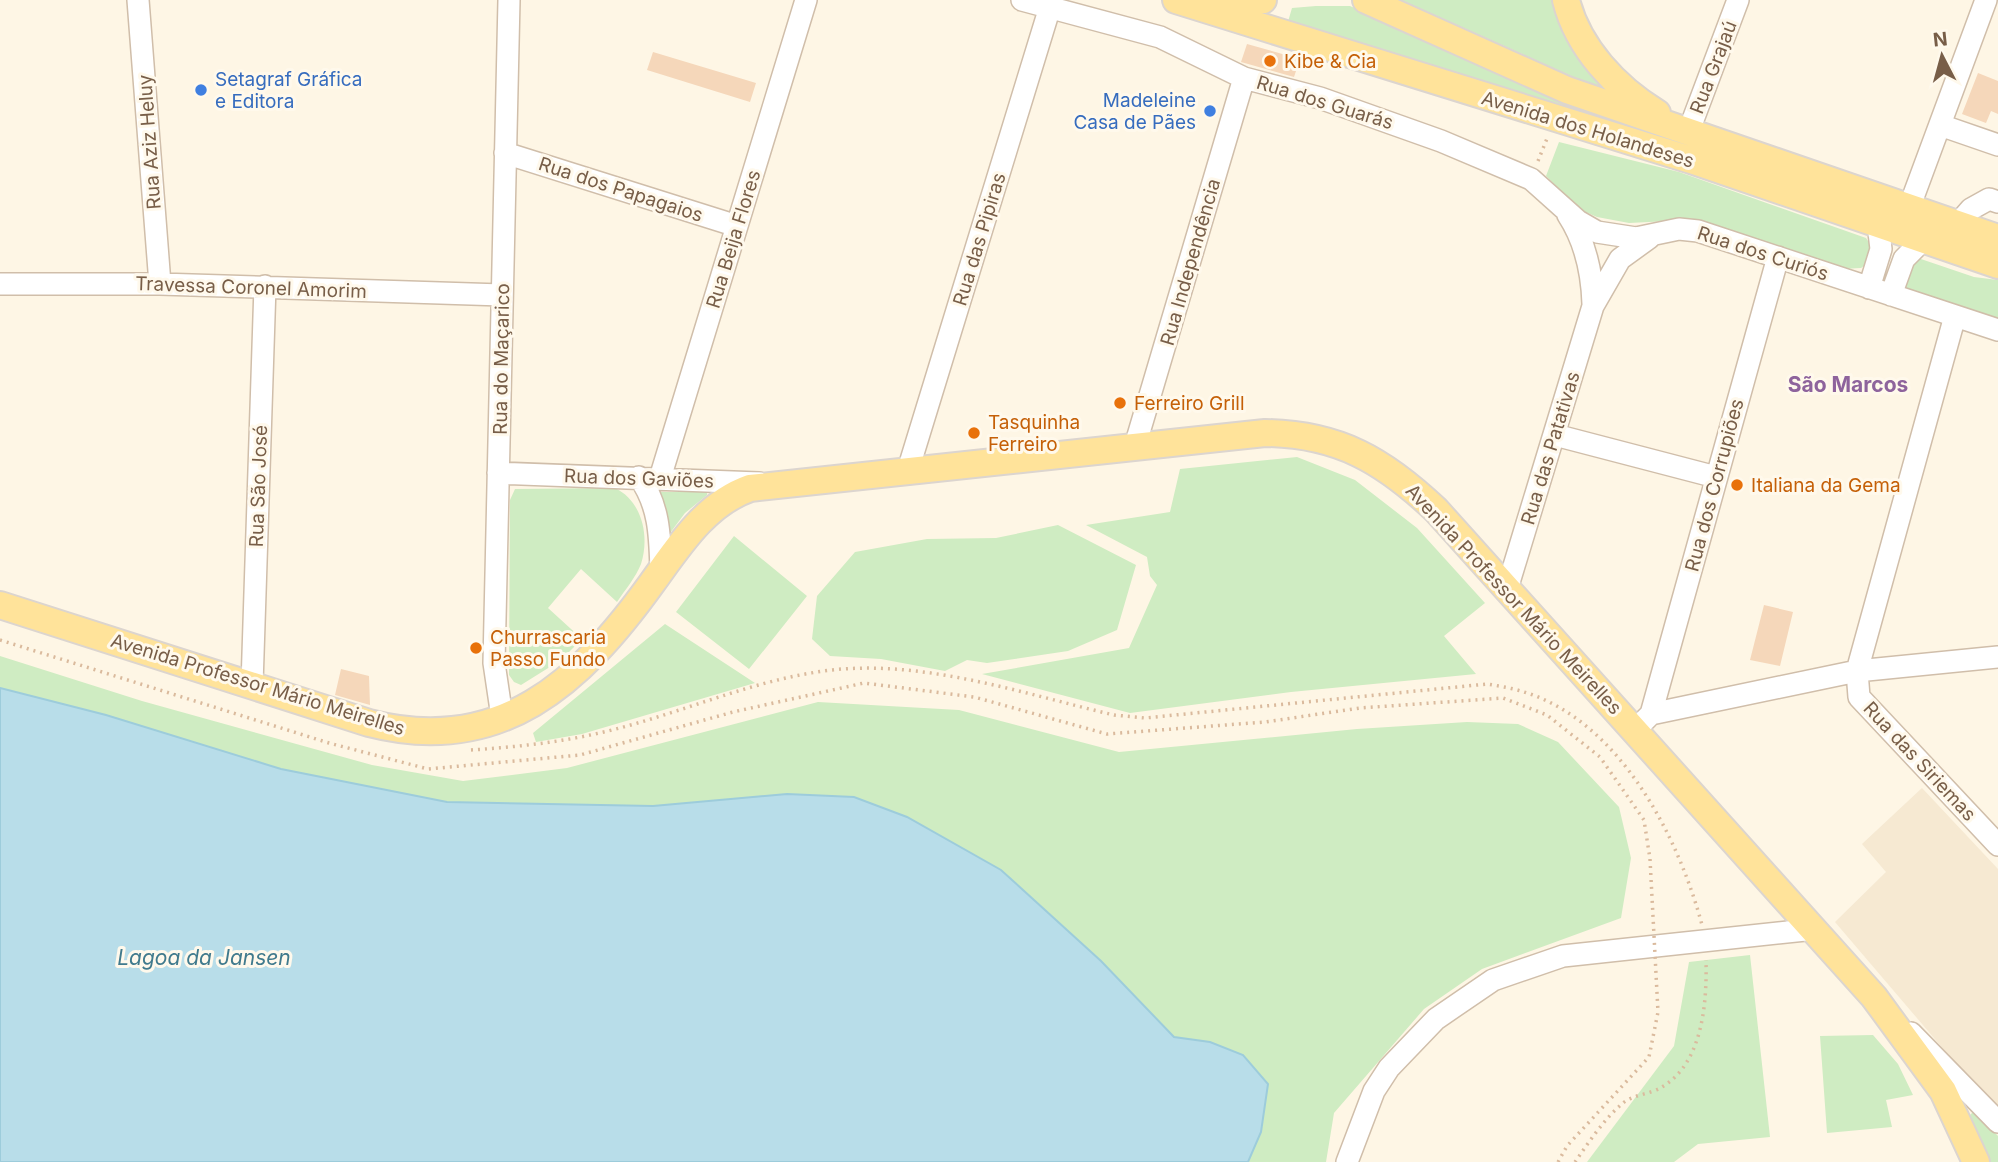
<svg xmlns="http://www.w3.org/2000/svg" width="1998" height="1162" font-family="Inter,sans-serif">
	<style>
		.residential { fill: #f6e9d2 }
		.green { fill: #cfecc2 }
		.water { fill: #b8dde9; stroke: #9dccdb; stroke-width: 2 }
		.building { fill: #f5d7ba }
		.lines { fill: none; stroke-linecap: round; stroke-linejoin: round }
		.minor-casing { stroke: #d0beaa; stroke-width: 24 }
		.major-casing { stroke: #dcd5cf; stroke-width: 30 }
		.path { stroke: #daba9d; stroke-width: 3.5; stroke-dasharray: 2 5; stroke-linecap: butt }
		.minor { stroke: #fff; stroke-width: 21 }
		.major { stroke: #ffe39a; stroke-width: 26 }
		.path-bridge { stroke: #daba9d; stroke-width: 3.5; stroke-dasharray: 2 5; stroke-linecap: butt }
		.food-dot { fill: #e8710a; stroke: #fff9ec; stroke-width: 2.5 }
		.shop-dot { fill: #3f7fe0; stroke: #fff9ec; stroke-width: 2.5 }
		.labels { text-anchor: middle; stroke-width: 6; stroke-linejoin: round; paint-order: stroke }
		.food-label { font-size: 19px; fill: #c56008; stroke: #fff9ec; text-anchor: start }
		.street-label { font-size: 19px; fill: #785e48; stroke: #fff9ec }
		.shop-label { font-size: 19px; fill: #366cbe; stroke: #fff9ec; text-anchor: start }
		.neighbourhood-label { font-size: 21px; font-weight: bold; fill: #8e639c; stroke: #fff9ec }
		.water-label { font-size: 21px; font-style: italic; fill: #407a8d; stroke: #fff9ec }
	</style>
	<rect width="100%" height="100%" fill="#fef6e5"/>
	<path class="residential" d="M1922 788 1998 869V1113L1835 922 1886 872 1862 844Z"/>
	<path class="green" d="M1401 0H1555L1602 86 1596 87Z
		M1316 6H1350L1484 67 1778 178 1287 25 1292 8Z
		M1559 142 1679 172 1866 238 1872 247 1868 263 1861 268 1841 269 1669 221 1629 223 1597 217 1581 210 1546 176Z
		M1915 257 1974 277 1998 280V320L1905 290 1901 267Z
		M1297 457 1355 480 1417 528 1485 603 1444 636 1476 674 1291 692 1130 713 982 674 1129 648 1157 585 1150 576 1147 557 1086 525 1170 512 1180 469Z
		M615 488C642 501 650 536 641 564 636 577 625 590 617 602L581 569 548 608 582 639 561 660 521 685 514 682 509 675 510 500 515 489Z
		M656 492H707V495L685 513 670 533Z
		M1058 525 1136 565 1117 630 1068 651 987 663 967 660 945 671 881 659 830 656 812 639 817 596 855 552 927 539 996 538Z
		M734 536 807 596 749 669 676 612Z
		M665 624 755 683 582 734 536 742 533 733Z
		M0 656 142 701 372 765 463 781 567 768 818 702 959 710 1119 752 1357 729 1467 722 1518 724 1558 742 1619 807 1631 858 1621 918 1482 969 1424 1009 1334 1113 1326 1162H1248L1261 1132 1210 1042 1174 1037 1101 961 1001 871 907 817 854 797 787 794 653 806 447 802 281 769 106 715 0 688Z
		M1750 955 1770 1137 1698 1144 1674 1162H1587L1674 1046 1689 962Z
		M1873 1035 1898 1064 1913 1095 1886 1100 1892 1127 1827 1133 1820 1036Z
		M1974 1111 1998 1136V1162H1990L1970 1115Z"/>
	<path class="water" d="M0 688 106 715 281 769 447 802 653 806 787 794 854 797 907 817 1001 870 1101 961 1174 1037 1210 1042 1243 1055 1268 1084 1261 1132 1248 1162H0Z"/>
	<path class="building" d="M1247 44 1300 59 1294 77 1241 62Z
		M653 52 756 83 750 102 647 70Z
		M1978 73 1998 81V114L1991 111 1986 123 1962 114Z
		M1764 605 1793 612 1780 666 1750 660Z
		M341 669 369 676 370 705 335 695Z"/>
	<g class="lines">
		<defs>
			<path id="minor" d="M138 0 160 284
				M1022 0 1160 37 1244 78 1320 98 1441 141 1531 179 1578 221 1597 232 1636 238 1679 229 1698 231 1998 330
				M1940 125 1998 145
				M1688 133 1738 0
				M505 153 737 226
				M1909 208 1986 0
				M1568 215C1585 241 1592 273 1593 304
				M1957 225 1971 209 1989 199 1998 202
				M0 284H160L502 295
				M1869 288 1881 249 1878 224
				M1891 295 1904 259 1924 239
				M1955 316 1857 671 1859 697 1998 845
				M1555 435 1716 477
				M1135 446 1244 78
				M908 470 1050 7
				M498 473 759 483
				M639 477C660 506 660 538 661 572
				M660 478 806 0
				M1507 589 1593 306 1620 259 1649 238
				M252 685 265 286
				M1651 714 1778 257
				M502 717 494 663 509 0
				M1644 721 1651 714 1857 671 1998 657
				M1911 1033 1998 1122
				M1347 1162 1374 1091 1389 1068 1436 1019 1493 980 1563 956 1815 929"/>
			<path id="major" d="M1176 0 1691 160 1998 265
				M1228 0H1263
				M1366 0 1567 90 1998 238
				M1566 0C1578 48 1616 88 1657 113
				M0 605 369 723C500 757 580 683 652 583 679 546 705 504 750 488L1265 433C1339 434 1384 461 1436 510L1874 997 1943 1091 1976 1162"/>
		</defs>
		<use href="#minor" class="minor-casing"/>
		<use href="#major" class="major-casing"/>
		<path class="path" d="M1538 161 1548 136
			M0 640 329 743 428 769 580 755 733 712 864 683 974 697 1107 734 1265 722 1360 708 1503 698 1547 715 1600 757 1644 820 1650 859
			M471 750C517 747 563 742 608 731 678 714 746 683 817 672 915 656 1020 693 1114 715L1145 718 1487 684C1499 686 1512 688 1524 692 1619 721 1678 835 1702 925
			M1558 1162 1567 1146 1649 1057 1658 1012
			M1575 1162C1589 1142 1604 1119 1623 1103 1632 1095 1651 1094 1662 1087 1703 1063 1707 1002 1706 960"/>
		<use href="#minor" class="minor"/>
		<use href="#major" class="major"/>
		<path class="path-bridge" d="M1650 859 1658 1012"/>
	</g>
	<g class="food-dot">
		<circle cx="1270" cy="61" r="7"/>
		<circle cx="1120" cy="403" r="7"/>
		<circle cx="974" cy="433" r="7"/>
		<circle cx="1737" cy="485" r="7"/>
		<circle cx="476" cy="648" r="7"/>
	</g>
	<g class="shop-dot">
		<circle cx="201" cy="90" r="7"/>
		<circle cx="1210" cy="111" r="7"/>
	</g>
	<g class="labels">
		<g class="food-label">
			<text x="1284" y="68">Kibe &amp; Cia</text>
			<text x="1134" y="410">Ferreiro Grill</text>
			<text x="988" y="429">Tasquinha<tspan x="988" dy="22">Ferreiro</tspan></text>
			<text x="1751" y="492">Italiana da Gema</text>
			<text x="490" y="644">Churrascaria<tspan x="490" dy="22">Passo Fundo</tspan></text>
		</g>
		<g class="street-label">
			<text transform="translate(1713 67) rotate(-69)" y="7">Rua Grajaú</text>
			<text transform="translate(1325 102) rotate(17)" y="7">Rua dos Guarás</text>
			<text transform="translate(1588 129) rotate(17)" y="7">Avenida dos Holandeses</text>
			<text transform="translate(149 142) rotate(-94)" y="7">Rua Aziz Heluy</text>
			<text transform="translate(621 189) rotate(18)" y="7">Rua dos Papagaios</text>
			<text transform="translate(733 239) rotate(-73)" y="7">Rua Beija Flores</text>
			<text transform="translate(979 239) rotate(-73)" y="7">Rua das Pipiras</text>
			<text transform="translate(1763 253) rotate(18)" y="7">Rua dos Curiós</text>
			<text transform="translate(1190 262) rotate(-74)" y="7">Rua Independência</text>
			<text transform="translate(251 287) rotate(2)" y="7">Travessa Coronel Amorim</text>
			<text transform="translate(501 359) rotate(-89)" y="7">Rua do Maçarico</text>
			<text transform="translate(1550 448) rotate(-73)" y="7">Rua das Patativas</text>
			<text transform="translate(639 478) rotate(2)" y="7">Rua dos Gaviões</text>
			<text transform="translate(1714 485) rotate(-75)" y="7">Rua dos Corrupiões</text>
			<text transform="translate(258 486) rotate(-88)" y="7">Rua São José</text>
			<text transform="translate(1514 599) rotate(47)" y="7">Avenida Professor Mário Meirelles</text>
			<text transform="translate(258 684) rotate(17)" y="7">Avenida Professor Mário Meirelles</text>
			<text transform="translate(1920 761) rotate(47)" y="7">Rua das Siriemas</text>
		</g>
		<g class="shop-label">
			<text x="215" y="86">Setagraf Gráfica<tspan x="215" dy="22">e Editora</tspan></text>
			<text x="1196" y="107" text-anchor="end">Madeleine<tspan x="1196" dy="22">Casa de Pães</tspan></text>
		</g>
		<g class="neighbourhood-label">
			<text x="1848" y="392">São Marcos</text>
		</g>
		<g class="water-label">
			<text x="204" y="965">Lagoa da Jansen</text>
		</g>
	</g>
	<g transform="translate(1942 56) rotate(354)" stroke="#fff9ec" stroke-width="5" paint-order="stroke">
	<path d="M0-5L12 26L0 18L-12 26Z" fill="#785e48"/>
	<text y="-10" font-size="19" font-weight="bold" text-anchor="middle" fill="#785e48">N</text>
	</g>
</svg>
